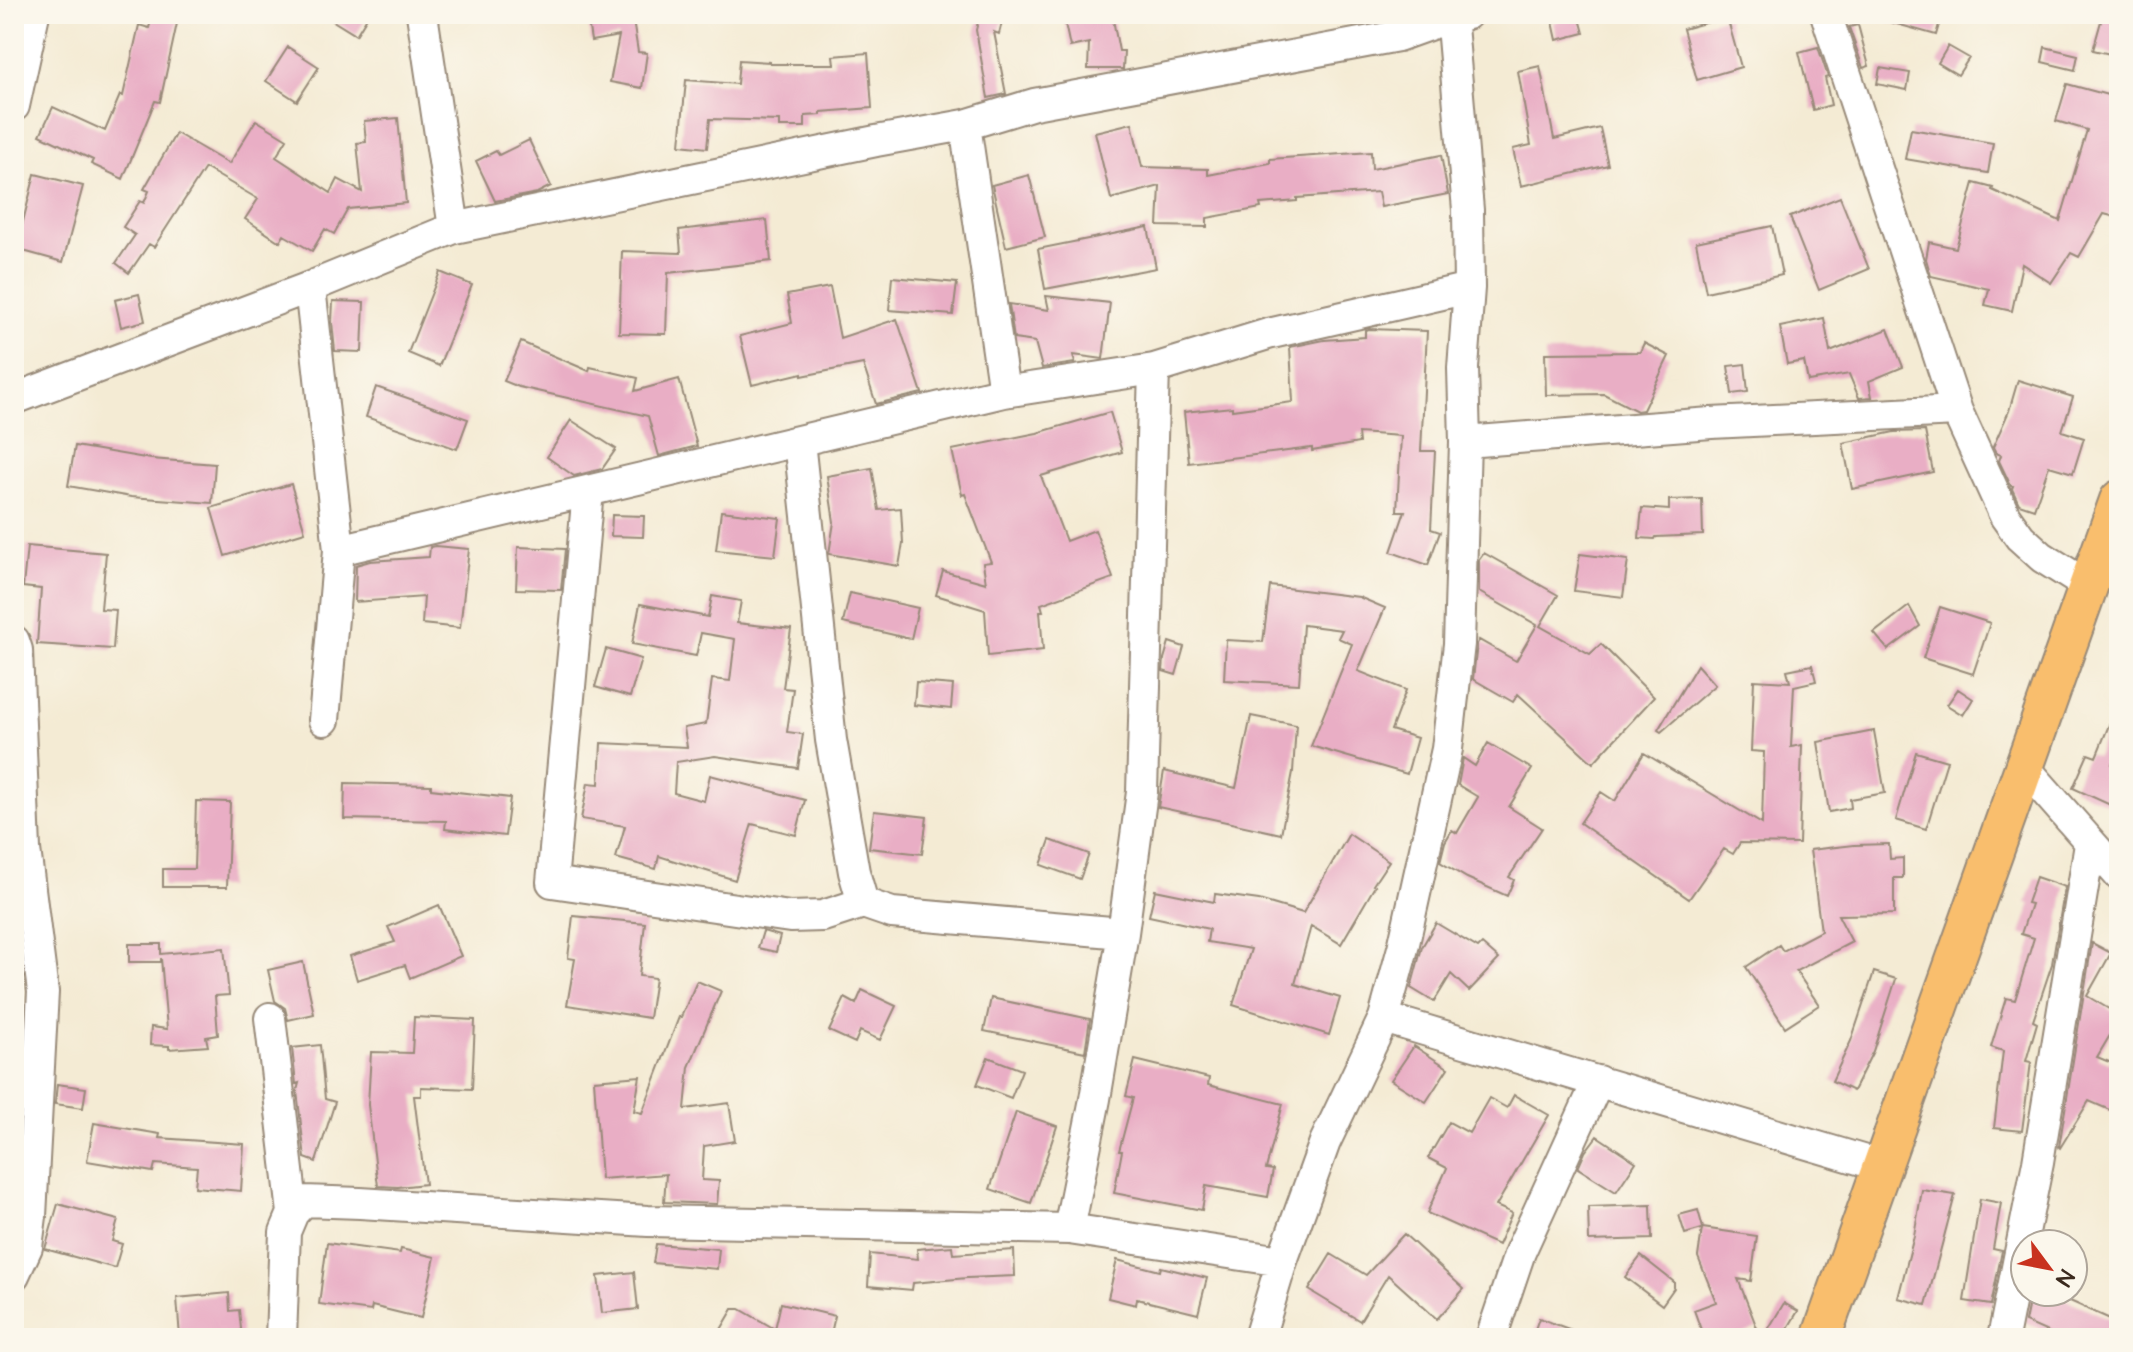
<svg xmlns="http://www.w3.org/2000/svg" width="2133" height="1352" font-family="'Architects Daughter',sans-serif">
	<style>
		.building { fill: #e9aec5 }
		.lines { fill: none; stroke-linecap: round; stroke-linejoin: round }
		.minor-casing { stroke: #988a79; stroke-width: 34 }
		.major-casing { stroke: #988a79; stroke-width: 42 }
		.minor { stroke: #fff; stroke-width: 30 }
		.major { stroke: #f9be6d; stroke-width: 38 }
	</style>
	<rect width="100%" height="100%" fill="#fbf7ec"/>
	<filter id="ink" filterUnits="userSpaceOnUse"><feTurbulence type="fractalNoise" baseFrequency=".0125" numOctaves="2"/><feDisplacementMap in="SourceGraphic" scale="16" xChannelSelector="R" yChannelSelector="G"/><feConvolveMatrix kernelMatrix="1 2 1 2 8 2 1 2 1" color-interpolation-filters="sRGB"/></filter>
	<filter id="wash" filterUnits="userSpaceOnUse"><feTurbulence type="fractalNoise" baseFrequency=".006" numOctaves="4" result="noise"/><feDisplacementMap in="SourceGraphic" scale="32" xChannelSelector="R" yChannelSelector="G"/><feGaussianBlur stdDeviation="1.8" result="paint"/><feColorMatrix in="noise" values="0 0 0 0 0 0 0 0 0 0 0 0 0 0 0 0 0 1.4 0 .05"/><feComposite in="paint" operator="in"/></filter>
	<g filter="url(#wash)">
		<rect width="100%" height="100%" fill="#f4ebd4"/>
		<g id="blocks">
			<path class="building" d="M153 14H179L160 102 155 101 123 179 91 164 93 160 40 135 53 107 105 131 120 95 123 96 139 25 149 28Z
				M322 14H369L356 35Z
				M587 14H632L638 52 647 53 642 88 610 82 619 36 591 41Z
				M980 14H1004L999 34 994 32 1006 94 988 98 976 30Z
				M1063 14H1112L1119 51H1124L1123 69H1088L1089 43 1070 47Z
				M1880 14H1942L1936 35 1879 19Z
				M2103 14H2119V56L2093 50Z
				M1579 15 1584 33 1557 40 1553 22Z
				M1727 17 1741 67 1697 80 1683 29Z
				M1858 25 1869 66 1863 68 1849 27Z
				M1948 46 1969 58 1958 75 1938 63Z
				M288 47 319 67 297 101 266 81Z
				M1818 47 1828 77 1825 78 1831 105 1813 110 1799 52Z
				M2045 47 2078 55 2075 70 2042 62Z
				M868 53 872 108 821 112V115L805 116V127H779V121L710 119 707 148 680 145 686 80 737 84 739 60 770 62V64H834L833 56Z
				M1540 66 1554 139 1600 128 1608 165 1521 186 1513 149 1531 145 1518 71Z
				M1880 68 1910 73 1907 90 1877 84Z
				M2067 84 2119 98V146L2112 170 2119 172V218L2104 214 2079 257 2071 253 2051 283 2022 264 2012 311 1985 305 1989 289 1931 276 1926 259 1929 242 1956 248 1974 183 1993 188 1992 190 2060 221 2087 130 2056 121Z
				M398 118 406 203 348 209 334 234 325 229 312 251 284 235 280 242 245 219 258 199 205 168 154 247 149 244 129 273 116 263 135 235 123 227 140 201 144 203 149 191 144 189 176 133 229 164 256 120 287 139 276 157 331 193 338 179 362 192 357 143 366 142 364 121Z
				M1132 123 1142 167 1208 169V175L1270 163V159L1371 152 1372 169 1441 155 1448 194 1381 207 1378 192 1297 198V201L1260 204 1261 208 1207 218V227L1158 226 1160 186 1111 199 1095 132Z
				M1911 129 1993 143 1988 173 1905 159Z
				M529 140 551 186 537 193 495 201 476 161 496 151 499 155Z
				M35 174 83 186 63 262 16 249Z
				M1029 175 1045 237 1006 247 992 185Z
				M1840 197 1869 269 1819 290 1790 217Z
				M767 220 771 261 668 273 666 334 619 333 622 251 681 253 679 230Z
				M1772 226 1782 275 1706 292 1696 242Z
				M1148 227 1156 268 1045 289 1038 249Z
				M440 272 472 285 439 366 408 353Z
				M892 277 957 283 953 315 889 310Z
				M830 287 840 338 897 319 922 393 876 404 863 364 802 376V373L752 385 740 336 792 323 787 295Z
				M139 294 145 321 121 327 115 300Z
				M1046 296 1110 303 1103 359 1073 355 1075 363 1042 368 1035 342 1014 339 1009 304 1049 310Z
				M333 301 364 302 362 352 335 351 332 322Z
				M1824 318 1830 352 1888 329 1903 367 1869 381 1872 397 1859 398 1849 374 1808 381 1804 361 1787 364 1780 327Z
				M1369 329 1427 331 1421 451H1435L1431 529 1440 532 1428 565 1391 552 1405 511H1397L1401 436 1358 433 1359 443 1312 451V448L1189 463 1184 412 1232 407V410L1293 402 1290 347 1324 340 1365 337V330Z
				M521 342 589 371 590 367 638 378 635 391 679 379 697 446 659 456 648 416 519 387 504 381Z
				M1644 343 1669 356 1643 410 1637 411 1604 394 1546 395 1545 353 1640 352Z
				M1745 364 1748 392 1732 394 1728 366Z
				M2018 380 2073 397 2062 431 2084 438 2073 473 2049 466 2034 509 2019 504 2012 489 2013 486H2011L1999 461 2001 455 1996 453 1993 447 2009 411Z
				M376 387 468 419 457 449 366 417Z
				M1110 412 1122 452 1041 476 1066 541 1095 530 1113 578 1041 604 1043 611H1040L1043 650 988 656 985 610 936 595 943 571 986 583 983 563 991 562 965 494 962 495 952 450 1037 433Z
				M571 420 616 449 602 469 574 476 547 457Z
				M1925 431 1933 472 1852 489 1843 443 1894 432Z
				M75 446 151 459 215 464 212 503 131 497 68 486Z
				M872 468 879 510 901 508 903 543 899 566 829 554 834 522 827 476Z
				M291 484 305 532 225 556 211 508Z
				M1702 499 1703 535 1656 537 1655 539 1639 538 1642 508 1669 510V500Z
				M721 511 780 518 775 556 716 550Z
				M612 515 644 516 643 537 611 536Z
				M27 546 106 553 101 609 116 610 113 649 37 644 41 589 23 587Z
				M435 546 469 549 460 628 422 624 424 597 355 602 356 565 370 561 429 557 430 547Z
				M518 547 565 549 561 590 516 589Z
				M1484 553 1558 595 1540 626 1590 654 1601 644 1654 697 1593 763 1518 694 1513 702 1473 679 1477 644 1479 640 1516 661 1537 625 1479 592V560Z
				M1580 554 1628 560 1623 597 1574 591Z
				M1270 586 1359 597 1385 608 1358 671 1406 690 1391 730 1417 738 1407 774 1311 746 1352 644 1338 638 1342 630 1303 625 1299 684 1224 680 1226 640 1263 642Z
				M850 593 918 608 911 639 843 623Z
				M712 596 741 601 737 623 791 629 783 688 793 689 787 732 803 734 798 768 715 756 676 762 674 793 704 801 710 775 805 800 796 835 752 824 735 880 659 856 656 869 616 858 625 826 581 819 588 783 599 784 601 743 687 747 684 728 706 724 712 679 730 681 735 639 701 633 696 656 632 644 640 604 708 617Z
				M1909 606 1920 626 1888 650 1874 633Z
				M1940 607 1990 623 1973 674 1923 658Z
				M1169 642 1184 647 1176 675 1163 671 1164 659Z
				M606 649 641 659 630 697 595 687Z
				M1697 665 1715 685 1661 732 1658 730Z
				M1812 665 1816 681 1794 686 1791 747 1802 745 1799 844 1740 843 1733 854 1724 849 1689 899 1580 823 1601 792 1615 801 1644 753 1762 824 1764 752 1751 751 1754 680 1790 682 1787 670Z
				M916 682 953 685 951 709 914 705Z
				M1958 689 1973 699 1963 715 1947 705Z
				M2118 703 2119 746 2112 764 2119 767V809L2073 788 2088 754 2096 757Z
				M1251 716 1296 725 1293 772 1281 834 1158 807 1164 771 1236 788Z
				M1874 731 1885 793 1850 799 1851 808 1829 812 1818 742Z
				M1488 743 1532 769 1509 807 1542 828 1509 877 1514 880 1507 896 1467 878 1440 862 1445 842 1452 830 1457 833 1478 797 1458 785 1463 758 1475 766Z
				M1916 752 1947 761 1926 829 1896 820Z
				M345 783 431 785V789L510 798 505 836 445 829 446 821 344 819Z
				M196 801 230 802 227 887H163V869H194Z
				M874 811 927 817 922 854 869 848Z
				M1349 834 1389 861 1373 885 1375 886 1341 944 1311 926 1295 984 1340 998 1329 1035 1233 1005 1251 949 1207 942 1209 929 1149 916 1155 890 1214 902 1215 894 1259 900 1303 913Z
				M1050 840 1089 854 1080 879 1041 865Z
				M1889 844 1890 859 1903 858V878H1894V914L1838 915 1852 942 1796 971 1819 1005 1785 1027 1746 967 1779 945 1783 951 1821 931 1810 850 1854 845Z
				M2036 877 2065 887 2052 964 2033 1021 2037 1023 2026 1061 2031 1062 2022 1131 1994 1128 2003 1051 1991 1047 2006 998 2015 1000 2034 938 2021 934 2031 904 2027 903Z
				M439 905 461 956 410 978 405 965 357 980 350 956 395 942 388 927Z
				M573 916 645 923 639 976 655 978 649 1018 567 1005 575 959 568 958Z
				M1436 923 1478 948 1482 944 1499 959 1469 991 1451 974 1434 1002 1411 988 1422 947Z
				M763 931 780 936 776 952 758 948Z
				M2092 943 2111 953 2087 996 2119 1015V1020L2097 1057 2119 1066V1114L2089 1101 2060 1148 2059 1147Z
				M129 944H161V954L224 948 229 995 215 996 218 1035 206 1037 208 1046 169 1049V1046L150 1045 151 1027 167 1029 161 958V962H129Z
				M303 962 314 1014 288 1020 285 1008 275 1001 268 970Z
				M1874 972 1896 979 1873 1051 1853 1091 1832 1081 1851 1041Z
				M697 981 721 991 689 1067 685 1109 729 1103 735 1141 704 1146 702 1180 719 1181 717 1204 664 1202 666 1174 601 1179 594 1080 640 1076 634 1111 642 1113 679 1017H681Z
				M862 990 896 1006 880 1040 860 1031 855 1043 829 1031 845 998 856 1004Z
				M991 998 1090 1019 1085 1052 984 1031Z
				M414 1017 475 1020 472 1089 421 1087V1096H414L425 1184 398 1187 378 1186 368 1105 371 1052 412 1053Z
				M320 1045 325 1099 335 1102 316 1162 305 1158 297 1091 299 1083 296 1084 292 1048Z
				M1414 1046 1448 1068 1426 1102 1391 1080Z
				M988 1057 1022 1070 1011 1098 977 1085Z
				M1135 1060 1209 1078 1208 1085 1283 1104 1266 1169 1273 1170 1268 1197 1206 1186 1202 1210 1114 1193 1122 1151H1119L1133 1098 1126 1096Z
				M57 1084 86 1088 83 1108 55 1104Z
				M1514 1095 1549 1115 1496 1206 1512 1213 1498 1245 1427 1213 1447 1168 1428 1158 1449 1122 1469 1133 1489 1098 1507 1108Z
				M1016 1112 1057 1126 1031 1203 990 1189Z
				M94 1123 160 1134 159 1138 244 1144 241 1191 195 1187 197 1167 155 1164 153 1172 87 1161Z
				M1597 1136 1636 1162 1616 1192 1578 1168 1585 1152Z
				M1922 1190 1955 1195 1926 1305 1898 1298 1914 1236Z
				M1980 1199 2001 1203 1993 1249 2002 1251 1991 1305 1964 1301Z
				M58 1204 118 1220 112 1241 122 1244 115 1268 45 1249Z
				M1651 1205 1652 1239 1589 1241 1588 1207Z
				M1698 1210 1703 1228 1757 1236 1751 1281 1738 1279 1757 1328 1733 1338H1704L1694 1310 1716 1302 1698 1257 1702 1229 1685 1234 1679 1215Z
				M1404 1234 1464 1289 1437 1319 1388 1275 1360 1321 1309 1290 1331 1254 1366 1275Z
				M327 1243 400 1253 401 1249 435 1257 421 1318 372 1306 371 1311 319 1304Z
				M656 1244 719 1249 717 1269 653 1263Z
				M952 1246 953 1254 1014 1250 1015 1276 967 1278 913 1283 912 1290 868 1286 870 1254 918 1259 917 1249Z
				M1641 1256 1674 1282V1288L1662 1305 1625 1277Z
				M1117 1260 1160 1271 1161 1267 1207 1278 1198 1314 1137 1299 1136 1305 1108 1298Z
				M634 1272 638 1309 602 1313 598 1276Z
				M2031 1292H2050L2119 1323V1338H2061L2025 1322Z
				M229 1293 230 1311 239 1310 242 1338H180L177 1298Z
				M781 1303 835 1316 830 1338H716L733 1309H740L775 1329Z
				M1784 1303 1798 1311 1782 1338H1763Z
				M1539 1318 1588 1336V1338H1532Z"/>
		</g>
	</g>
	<g filter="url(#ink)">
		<use href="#blocks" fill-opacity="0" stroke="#988a79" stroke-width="2"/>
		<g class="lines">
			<defs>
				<path id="minor" d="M422 14 454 228
					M1451 14 1468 210 1469 288
					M1826 14 1957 411 2005 516 2020 537 2042 557 2088 586
					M14 106 34 14
					M965 125 1004 392
					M310 287 339 550
					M14 399 310 287 454 228 876 141 965 125 1034 104 1398 36 1451 17 1467 14
					M799 441 831 740 854 872 863 903 892 913 1123 933
					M1465 442 1711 423 1957 411
					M588 491 552 882 790 917 823 916 863 903
					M14 641 17 650 25 849 43 992 31 1216 27 1247 14 1275
					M324 720 339 550 1004 392 1154 369 1268 334 1469 288 1463 368 1465 442 1459 644 1447 749 1403 948 1384 1018 1325 1142 1282 1261 1259 1338
					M2024 767 2119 875
					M270 1018 293 1213
					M1384 1018 1882 1166
					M1069 1229 1095 1099 1123 933 1142 792 1154 369
					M281 1338 285 1232 293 1213 304 1201 360 1203 648 1221 1069 1229 1282 1261
					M1491 1338 1520 1252 1598 1081
					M2003 1338 2038 1162 2090 844"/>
				<path id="major" d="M1821 1338 2119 500"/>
			</defs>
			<use href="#minor" class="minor-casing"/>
			<use href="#major" class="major-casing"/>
			<use href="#minor" class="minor"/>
			<use href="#major" class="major"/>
		</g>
	</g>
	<rect width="2133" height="1352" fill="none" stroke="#fbf7ec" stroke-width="48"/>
	<g transform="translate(2049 1268) rotate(122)"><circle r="38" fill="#fbf7ec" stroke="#aea59a" stroke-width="2"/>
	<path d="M0-6L14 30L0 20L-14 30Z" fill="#c8321e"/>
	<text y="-12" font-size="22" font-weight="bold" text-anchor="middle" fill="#3b2a1e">N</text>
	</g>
</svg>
